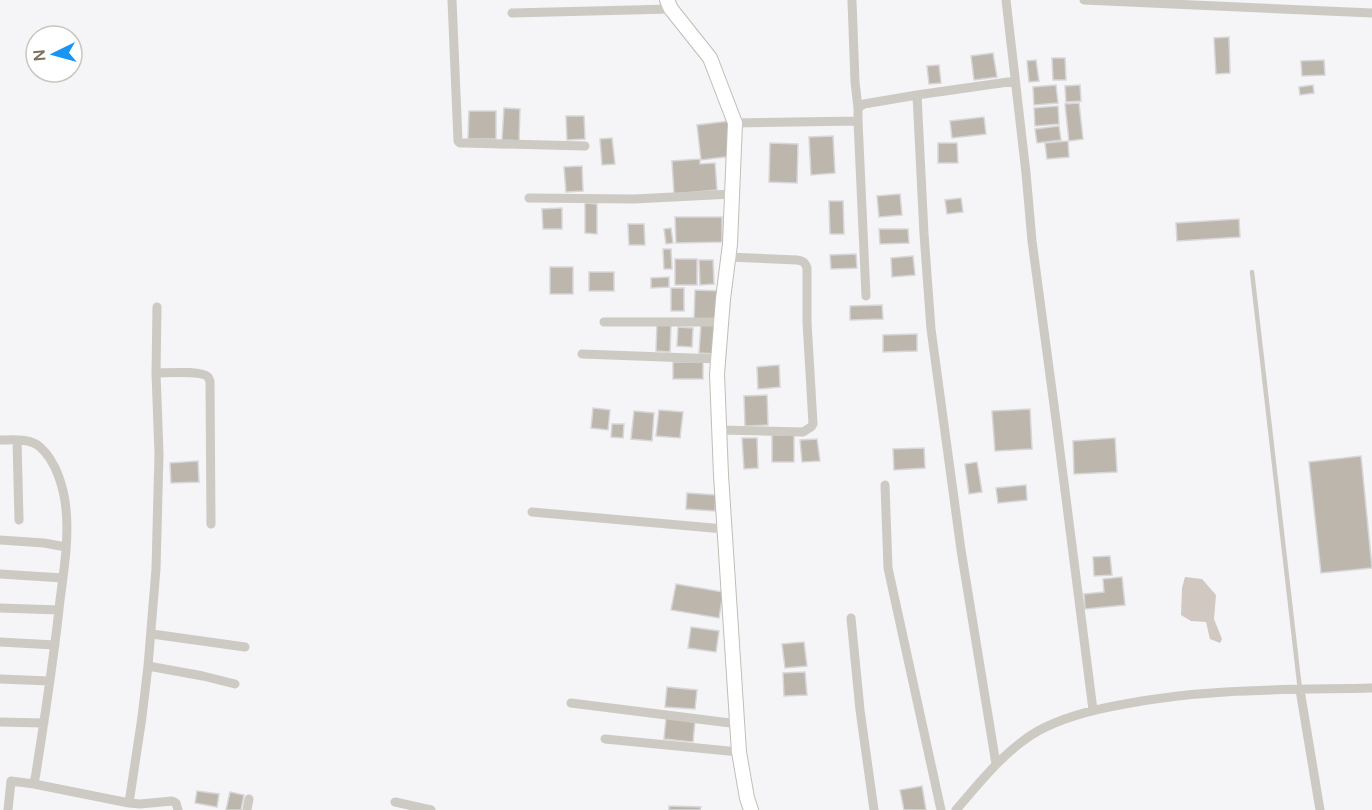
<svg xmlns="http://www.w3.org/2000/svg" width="1372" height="810" font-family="Manrope,sans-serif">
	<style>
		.water { fill: #d1c8c2 }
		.building { fill: #bcb6ad; stroke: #d7d6d9; stroke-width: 1.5 }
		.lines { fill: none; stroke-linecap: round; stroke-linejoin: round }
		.secondary-casing { stroke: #c1beb6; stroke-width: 16 }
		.lane { stroke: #cdcac4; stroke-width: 4.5 }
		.street { stroke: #cdcac4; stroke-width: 9 }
		.secondary { stroke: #fff; stroke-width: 14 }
	</style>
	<rect width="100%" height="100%" fill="#f5f4f7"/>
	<path class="water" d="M1185 577 1202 579 1216 595 1214 619 1222 639 1220 643 1210 639 1206 622 1191 621 1181 615 1182 588Z"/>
	<path class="building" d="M1229 37 1230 73 1216 74 1214 38Z
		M993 53 997 77 974 80 971 56Z
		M1052 58H1065L1066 80H1053Z
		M1036 60 1039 81 1029 82 1027 61Z
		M1324 60 1325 75 1302 76 1301 61Z
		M939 65 941 83 929 84 927 66Z
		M1056 85 1058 103 1034 105 1033 87Z
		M1080 85 1081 101 1066 102 1065 86Z
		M1313 85 1314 93 1300 95 1299 87Z
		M1079 103 1083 139 1069 141 1065 104Z
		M1058 106 1059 124 1035 126 1034 108Z
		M504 108 520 109 519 141 502 140Z
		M469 111H496V139H468Z
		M566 116H584L585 139 567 140Z
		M984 117 986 134 952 138 950 121Z
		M729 121 733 156 701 160 697 125Z
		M1059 126 1061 140 1037 143 1035 129Z
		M833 136 835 173 811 175 809 137Z
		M612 138 615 164 602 165 600 139Z
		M1068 141 1069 157 1047 159 1045 143Z
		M770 143 798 144 797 183 769 182Z
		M938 143H957L958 163H938Z
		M700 159V164L715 163 717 190 674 194 672 161Z
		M582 166 583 191 566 192 564 167Z
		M900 194 902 215 879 217 877 196Z
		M961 198 963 212 947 214 945 200Z
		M829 201H843L844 234H830Z
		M585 203 597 204V234L585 233Z
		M562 208V229H543L542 209Z
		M675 217H722V242L676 243Z
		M1239 219 1240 237 1177 241 1176 223Z
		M628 224H644L645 245H629Z
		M671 228 673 243 666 244 664 229Z
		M879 229H908L909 243 880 244Z
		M663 249H671L672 269H664Z
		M856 254 857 268 831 269 830 255Z
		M913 256 915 275 892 277 891 258Z
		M675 259H697V285H675Z
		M699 260H713L714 284 700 285Z
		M550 267H573V294H550Z
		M589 272H614V291H589Z
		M669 277V287L651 288V278Z
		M671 288H684V311H671Z
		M695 290 719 291 718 321 694 320Z
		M882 305 883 319 850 320V306Z
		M657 323 671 324 670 352 656 351Z
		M701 324 718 325 716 354 699 353Z
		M678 327 693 328 692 347 677 346Z
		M917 334V351L883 352V335Z
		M673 362H703V379H673Z
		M779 365 780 387 758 389 757 367Z
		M767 395 768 425 745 426 744 396Z
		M593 408 610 410 608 430 591 428Z
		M1030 409 1032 449 995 451 992 411Z
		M659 410 683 412 680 438 656 436Z
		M634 411 654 413 652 441 631 439Z
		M612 424H624L623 438 611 437Z
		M772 435H794V462H772Z
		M742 438H757L758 468 744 469Z
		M1115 438 1117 472 1074 474 1073 441Z
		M817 439 820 461 802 462 800 440Z
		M924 448 925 468 894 470 893 449Z
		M1361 456 1372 568 1321 573 1309 462Z
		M198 461 199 482 171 483 170 463Z
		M977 462 982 492 969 494 965 464Z
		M1026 485 1027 500 998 503 996 488Z
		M687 493 716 495 715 511 686 509Z
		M1110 556 1112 575 1094 576 1093 557Z
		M1122 577 1125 605 1085 609 1084 594 1104 592 1103 579Z
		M676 584 723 592 719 618 671 610Z
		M691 627 719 631 716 652 688 648Z
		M804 642 807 666 785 668 782 644Z
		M805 672 807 695 784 696 783 673Z
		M667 687 697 690 695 709 665 707Z
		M666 718 695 721 693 742 664 739Z
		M922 786 926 810H904L900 790Z
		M197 791 219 794 217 807 195 803Z
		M230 792 244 795 241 810H226Z
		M669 806 701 807 700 810H669Z"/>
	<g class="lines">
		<defs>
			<path id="secondary" d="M667 0 671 9 710 58 735 123 730 244 723 299 717 374 721 475 739 752 747 798 751 810"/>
		</defs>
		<use href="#secondary" class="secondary-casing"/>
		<path class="lane" d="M1252 272 1300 690"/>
		<path class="street" d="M452 0 458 141 460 143H465L585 146
			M1006 0 1026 173 1032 241 1056 420 1093 710
			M1084 0 1372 13
			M852 1 855 82 858 108
			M512 13 671 9
			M917 95 924 234 931 329 961 550 996 764
			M858 121 866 296
			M735 123 858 121V108L864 104 917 95 1015 81
			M529 198 634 199 732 194
			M604 322H721
			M582 354 718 359
			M156 373C166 373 202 370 208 377 209 378 209 380 210 381L211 524
			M719 430 803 432 811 427 813 424 807 322V268C805 262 803 261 797 260L728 257
			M0 440C13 440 30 438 40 447 56 461 64 488 66 509 69 539 64 570 60 600 54 658 45 716 36 773L34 784 11 781 8 810
			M17 440 19 520
			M885 485 888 568 941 810
			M532 512 724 529
			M0 540 44 543 66 547
			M0 574 63 578
			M0 608 59 610
			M851 618 860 710 874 810
			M152 634 245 647
			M0 642 55 645
			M148 666 203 676 235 684
			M0 679 50 681
			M1300 690 1320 810
			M571 703 738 724
			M0 722 44 723
			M605 739 739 752
			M34 784 129 803 140 804 172 801 176 803 178 810
			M395 802 431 810
			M129 803 142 717 148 666 156 569 159 454 156 373 157 307
			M247 810 249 799
			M956 810C980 782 1006 749 1038 731 1065 716 1096 709 1125 704 1206 688 1290 690 1372 688"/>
		<use href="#secondary" class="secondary"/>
	</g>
	<g transform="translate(54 54) rotate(265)"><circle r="28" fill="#ffffff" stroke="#cbc6bd" stroke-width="1.5"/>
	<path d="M0-4.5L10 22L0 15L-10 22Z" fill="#1894f3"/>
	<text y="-9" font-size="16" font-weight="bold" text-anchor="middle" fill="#7c705b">N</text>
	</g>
</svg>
